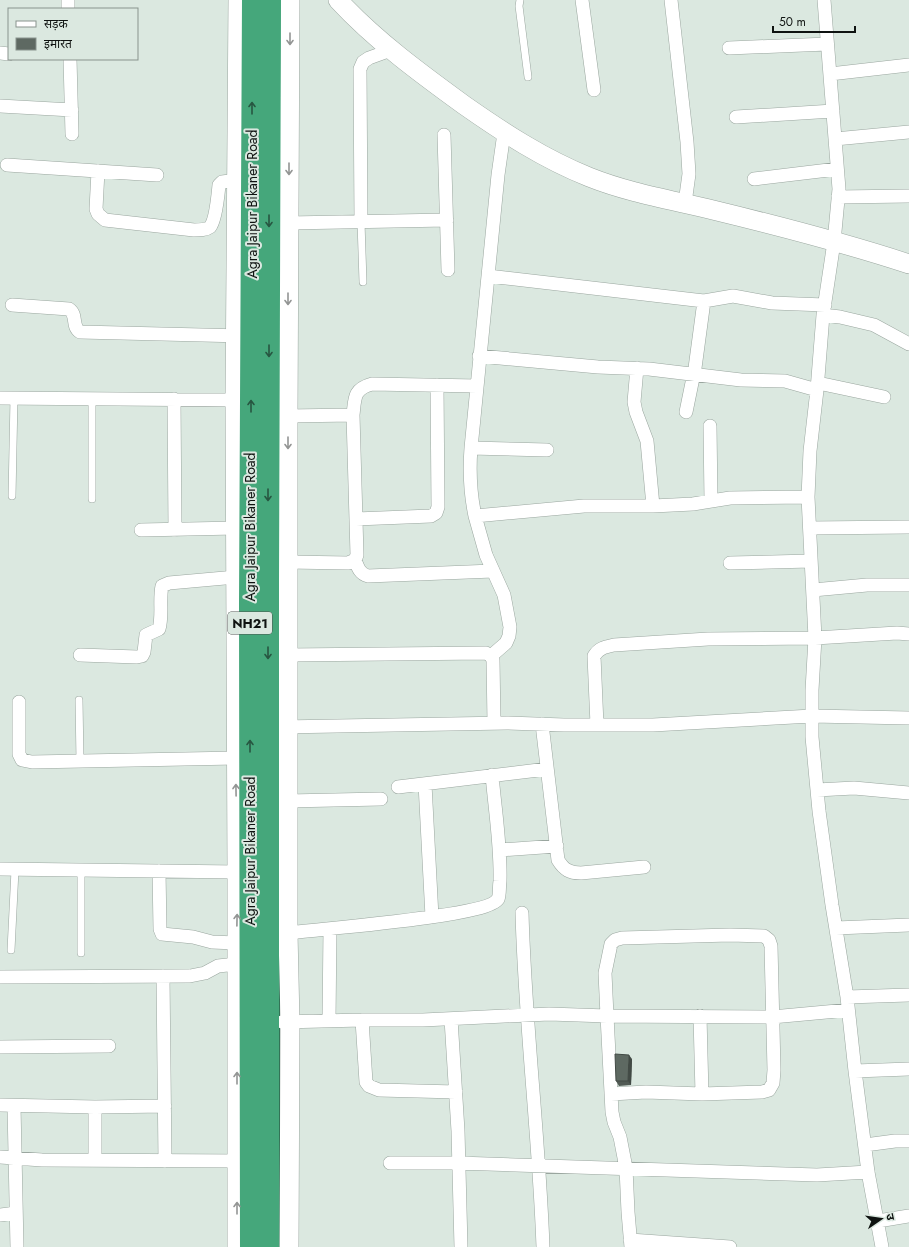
<svg xmlns="http://www.w3.org/2000/svg" width="909" height="1247" font-family="Jost,'Noto Sans Devanagari',sans-serif">
	<style>
		.lines { fill: none; stroke-linecap: round; stroke-linejoin: round }
		.lane-casing { stroke: #9aa69f; stroke-width: 8 }
		.street-casing { stroke: #9aa69f; stroke-width: 14 }
		.secondary-casing { stroke: #9aa69f; stroke-width: 20 }
		.highway-casing { stroke: #327356; stroke-width: 24 }
		.lane { stroke: #fff; stroke-width: 7 }
		.street { stroke: #fff; stroke-width: 13 }
		.secondary { stroke: #fff; stroke-width: 19 }
		.highway { stroke: #45a77b; stroke-width: 22 }
		.wall { fill: #515a54 }
		.shaded-wall { fill: #424a45 }
		.building { fill: #5e6962; stroke: #424a45 }
		.oneway { stroke: #939594 }
		.oneway2 { stroke: #275641 }
		.labels { text-anchor: middle; stroke-width: 4; stroke-linejoin: round; paint-order: stroke }
		.shield { fill: #dbe8e0; stroke: #4c534f; stroke-width: 1 }
		.shield-label { font-size: 13px; font-weight: bold; fill: #0f1311 }
		.street-label { font-size: 14px; fill: #0f1311; stroke: #dbe8e0 }
	</style>
	<rect width="100%" height="100%" fill="#dbe8e0"/>
	<g class="lines">
		<defs>
			<path id="lane" d="M520 0 519 6 528 77
				M361 222 363 282
				M12 496 14 398
				M92 499V399
				M79 700 80 761
				M81 870V953
				M11 950 15 870"/>
			<path id="street" d="M68 0V9
				M582 0 594 90
				M671 0 687 142 689 174 685 203
				M824 0 839 189 834 242 823 315 817 390 810 451 808 497 815 638 812 690V737L819 811 832 905 847 997 855 1071 868 1172 882 1247
				M729 48 827 44
				M0 53 9 54
				M70 59 72 134
				M830 74 909 65
				M0 106 72 110
				M736 117 833 111
				M504 133 498 175 471 448C469 473 470 492 475 516L584 506H653L693 504 730 498 808 497
				M444 135 448 270
				M835 139 909 132
				M7 165 157 175
				M98 171 96 209 98 214 105 220 194 230C200 230 206 230 210 227 216 220 218 195 219 185L222 182 238 180
				M754 179 837 169
				M838 197 909 196
				M361 222 360 69 363 62 369 58 391 50
				M289 223 447 220
				M488 276 704 301
				M12 305 69 309C78 315 71 326 80 332L243 336
				M823 315 840 317 874 325 909 344
				M479 356 598 367 649 369 741 380 785 381 817 390
				M637 368 634 402 636 412 647 441 653 506
				M818 383 884 397
				M0 398 235 400
				M174 399 175 530
				M686 412 695 368 704 301 733 296 772 303 825 305
				M288 416 353 415
				M710 426 711 501
				M471 448 547 450
				M475 516 486 555 504 595 510 627 509 636 506 643 491 656
				M356 519 431 516 436 513 438 507 437 385
				M810 528 909 527
				M141 530 236 528
				M355 560C358 568 360 574 368 576L493 571
				M288 562 348 563 355 560 357 555 353 415C355 399 353 389 372 384L477 386
				M730 563 811 561
				M813 590 867 585H909
				M80 655 137 657 142 656 144 652 146 635 159 629C163 615 159 600 162 586L169 583 236 577
				M288 655 486 653 491 656 493 660 494 723
				M19 702V754L22 760 32 762 236 758
				M542 724 558 860C564 870 570 873 581 873L644 867
				M597 725 594 656C599 648 605 647 614 645L708 639 815 638 897 633 909 634
				M281 727 507 723 564 725H653L812 716 909 718
				M425 784 432 917
				M398 787 547 769
				M817 790 854 788 909 793
				M288 801 381 799
				M500 850 557 846
				M0 869 237 872
				M159 871 160 929 162 934 193 937 212 942 236 943
				M522 913C525 1025 539 1135 543 1247
				M836 928 909 925
				M288 933C317 929 487 917 498 899 500 895 499 887 500 881 501 846 495 810 492 775
				M163 976 165 1161
				M0 977 190 976 205 973 218 966 237 964
				M847 997 909 995
				M700 1016 702 1094
				M451 1019 458 1131 461 1247
				M362 1020 366 1082 369 1086 379 1090 456 1092
				M329 1021 330 929
				M282 1022 362 1020H423L549 1014 607 1016 612 1112 614 1122 620 1137 626 1168 628 1212 631 1247
				M0 1047 109 1046
				M855 1071 909 1069
				M611 1094 646 1092 702 1094 762 1092 769 1090 773 1083 774 1070 771 946 769 940 764 936 730 935 622 938 615 940 611 944 605 973 607 1016 772 1017 848 1010
				M0 1105 95 1107 165 1106
				M14 1106 17 1247
				M95 1107V1160
				M865 1145 895 1141H909
				M0 1157 42 1160 244 1161
				M390 1163H458L817 1175 868 1172
				M0 1215 16 1213
				M878 1221 909 1216
				M630 1240 730 1247"/>
			<path id="secondary" d="M338 0C375 40 420 73 464 105 504 133 544 159 589 177 629 193 672 200 713 210 779 226 845 243 909 264
				M237 1247V872L235 400 238 0
				M289 1247 290 1022 288 933V416L290 0"/>
			<path id="highway" d="M251 1247 250 604 253 0
				M268 1247V580L270 0"/>
		</defs>
		<use href="#lane" class="lane-casing"/>
		<use href="#street" class="street-casing"/>
		<use href="#secondary" class="secondary-casing"/>
		<use href="#highway" class="highway-casing"/>
		<use href="#lane" class="lane"/>
		<use href="#street" class="street"/>
		<use href="#secondary" class="secondary"/>
		<use href="#highway" class="highway"/>
	</g>
	<path class="wall" d="M632 1059 631 1085 619 1086 616 1081Z"/>
	<path class="shaded-wall" d="M629 1055 632 1059 631 1085 628 1081Z"/>
	<path class="building" d="M615 1054 629 1055 628 1081H616Z"/>
	<defs><path id="oneway-shaft" d="M-6 0H5M1.5-3L5.5 0L1.5 3" fill="none" stroke-width="1.6" stroke-linecap="round" stroke-linejoin="round"/></defs>
	<g class="oneway">
		<use href="#oneway-shaft" transform="translate(290 39) rotate(90)"/>
		<use href="#oneway-shaft" transform="translate(289 169) rotate(90)"/>
		<use href="#oneway-shaft" transform="translate(288 299) rotate(90)"/>
		<use href="#oneway-shaft" transform="translate(288 443) rotate(90)"/>
		<use href="#oneway-shaft" transform="translate(236 790) rotate(-91)"/>
		<use href="#oneway-shaft" transform="translate(237 920) rotate(-89)"/>
		<use href="#oneway-shaft" transform="translate(237 1078) rotate(-90)"/>
		<use href="#oneway-shaft" transform="translate(237 1208) rotate(-90)"/>
	</g>
	<g class="oneway2">
		<use href="#oneway-shaft" transform="translate(252 108) rotate(-90)"/>
		<use href="#oneway-shaft" transform="translate(269 221) rotate(90)"/>
		<use href="#oneway-shaft" transform="translate(269 351) rotate(90)"/>
		<use href="#oneway-shaft" transform="translate(251 406) rotate(-90)"/>
		<use href="#oneway-shaft" transform="translate(268 495) rotate(90)"/>
		<use href="#oneway-shaft" transform="translate(268 653) rotate(90)"/>
		<use href="#oneway-shaft" transform="translate(250 746) rotate(-90)"/>
	</g>
	<g class="labels">
		<rect class="shield" x="228" y="612" width="44" height="22" rx="3"/>
		<g class="shield-label">
			<text x="250" y="628">NH21</text>
		</g>
		<g class="street-label">
			<text transform="translate(252 204) rotate(-90)" y="5">Agra Jaipur Bikaner Road</text>
			<text transform="translate(250 527) rotate(-90)" y="5">Agra Jaipur Bikaner Road</text>
			<text transform="translate(250 851) rotate(-90)" y="5">Agra Jaipur Bikaner Road</text>
		</g>
	</g>
	<rect x="8" y="8" width="130" height="52" fill="#dbe8e0" stroke="#89938d"/>
	<rect x="16" y="21" width="20" height="6" fill="#ffffff" stroke="#89938d"/>
	<text x="44" y="28" font-size="12" fill="#0f1311">सड़क</text>
	<rect x="16" y="38" width="20" height="12" fill="#5e6962" stroke="#89938d"/>
	<text x="44" y="48" font-size="12" fill="#0f1311">इमारत</text>
	<g transform="translate(881 1219) rotate(77)" stroke="#dbe8e0" stroke-width="3" paint-order="stroke">
	<path d="M0-3L7 15L0 10L-7 15Z" fill="#0f1311"/>
	<text y="-6" font-size="11" font-weight="bold" text-anchor="middle" fill="#0f1311">उ</text>
	</g>
	<path d="M773 26v6h82v-6" fill="none" stroke="#0f1311" stroke-width="2"/>
	<text x="779" y="26" font-size="12" fill="#0f1311" stroke="#dbe8e0" stroke-width="3" paint-order="stroke">50 m</text>
</svg>
